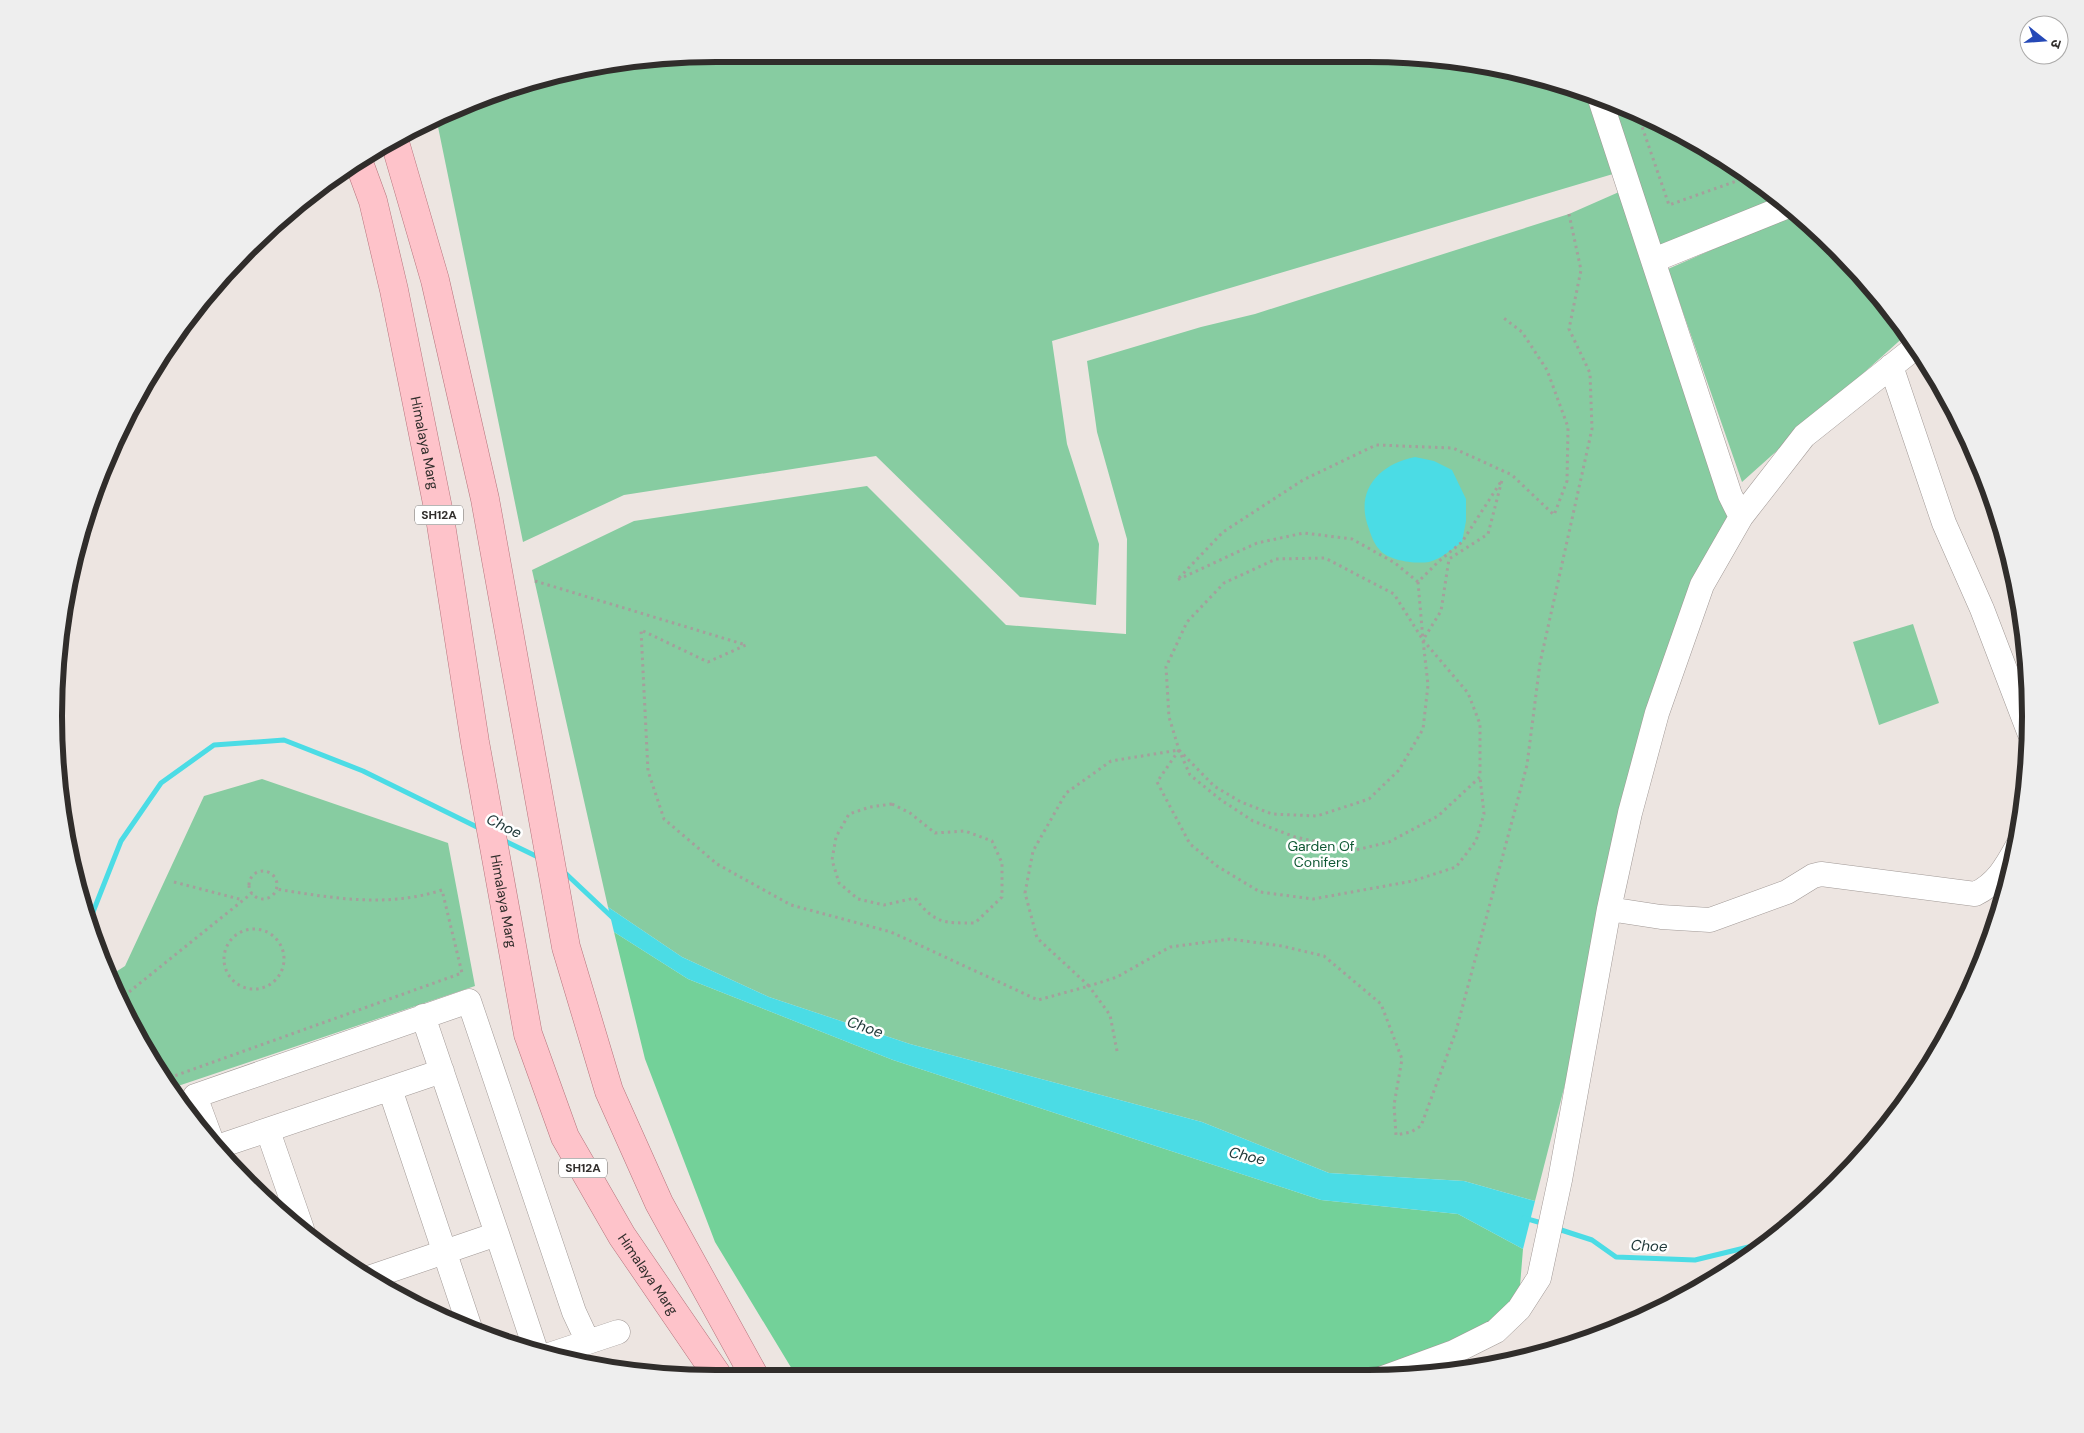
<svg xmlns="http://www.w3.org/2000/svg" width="2084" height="1433" font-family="'DM Sans','Noto Sans Devanagari',sans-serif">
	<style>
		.green { fill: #87cca1 }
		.forest { fill: #73d199 }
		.water { fill: #4bdce5 }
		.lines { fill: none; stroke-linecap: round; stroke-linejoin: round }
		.stream { stroke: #4bdce5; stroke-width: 5 }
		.minor-casing { stroke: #a19996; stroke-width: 25 }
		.major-casing { stroke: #b5747c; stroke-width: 29 }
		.path { stroke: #a59f9c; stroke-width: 3; stroke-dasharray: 2.5 4; stroke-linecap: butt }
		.minor { stroke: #fff; stroke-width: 24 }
		.major { stroke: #fec3ca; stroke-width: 28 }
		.labels { text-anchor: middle; stroke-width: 5; stroke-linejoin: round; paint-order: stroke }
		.shield { fill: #fff; stroke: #6e6c6b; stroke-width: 1 }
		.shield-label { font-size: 12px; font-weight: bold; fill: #302d2b }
		.street-label { font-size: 14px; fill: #302d2b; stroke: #fff }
		.park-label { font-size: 14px; fill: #105834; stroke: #fff }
		.water-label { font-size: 15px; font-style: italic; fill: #213a3b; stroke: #fff }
		.rim { fill: none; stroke: #302d2b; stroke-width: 6 }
	</style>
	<rect width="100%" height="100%" fill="#ede5e1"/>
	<path class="green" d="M716 54H1368L1497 66 1661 122 1771 191 1789 206 1641 257 1733 524 1683 614 1610 909 1535 1201 1464 1181 1329 1173 1202 1122 910 1044 769 997 682 957 608 907 532 570 634 521 867 486 1006 625 1126 634 1127 539 1097 432 1087 361 1201 327 1255 314 1569 214 1619 192 1613 174 1052 341 1067 444 1099 544 1096 605 1020 597 876 456 624 495 523 542 436 117 545 76Z
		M1796 213 1836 248 1907 334 1742 482 1668 269Z
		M1913 624 1939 703 1879 725 1853 642Z
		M262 779 448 843 475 986 169 1089 122 1010 111 975 125 966 204 796Z"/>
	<path class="forest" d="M614 932 688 979 893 1060 1321 1200 1458 1214 1523 1249 1520 1286 1510 1303 1492 1322 1447 1342 1347 1379H798L715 1242 645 1059Z"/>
	<path class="water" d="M1415 457 1434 461 1452 470 1466 499V521L1462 542C1452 549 1441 559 1429 562 1415 564 1388 561 1379 549 1374 544 1371 535 1369 529 1354 491 1379 464 1415 457Z
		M608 907 682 957 769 997 910 1044 1202 1122 1329 1173 1464 1181 1535 1201 1523 1249 1458 1214 1321 1200 893 1060 688 979 614 932Z"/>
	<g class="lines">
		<path class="stream" d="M503 840 540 858
			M562 870 614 919
			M91 917 121 841 161 783 214 745 284 740 363 771 481 829
			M1524 1218 1545 1224
			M1555 1228 1592 1240 1616 1257 1695 1260 1765 1243"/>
		<defs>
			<path id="minor" d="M1601 102 1730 495 1741 517
				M1654 260 1788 206
				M1891 366 1944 523 1982 609 2029 732
				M1609 909 1661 917 1710 920 1787 892 1813 876 1821 874 1975 894C1997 884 2007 865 2018 845
				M423 1016 497 1234
				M390 1089 471 1331
				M268 1131 302 1229
				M212 1142 195 1096 469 1001 574 1312 588 1342
				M217 1147 442 1071
				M368 1278 497 1234 536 1351
				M549 1355 618 1332
				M1383 1378 1454 1352 1496 1331 1519 1309 1539 1278 1560 1180 1609 909 1630 813 1657 713 1702 585 1741 517 1804 436 1917 346"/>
			<g id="major">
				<path d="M394 139 435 280 485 499 566 947 609 1091 659 1203 756 1379"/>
				<path id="s1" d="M358 160 373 201 394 290 440 518 475 742 528 1034 565 1137 622 1236 720 1379"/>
			</g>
		</defs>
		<use href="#minor" class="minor-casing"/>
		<use href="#major" class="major-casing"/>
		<path class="path" d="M1638 115 1669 205 1745 178 1743 173
			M535 581 746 645 708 662 641 630 648 771 664 819 717 864 791 905 891 932 1038 1000 1089 986 1037 938 1025 893 1033 851 1066 793 1111 761 1179 750
			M1418 582 1395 563 1352 539 1304 533 1257 543 1177 580 1223 532 1303 480 1376 445 1453 448 1512 475 1554 515 1567 481 1568 427 1547 370 1522 332 1501 316
			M1179 750 1214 786 1241 802 1272 814 1317 816 1369 799 1399 770 1423 729 1428 685 1423 640 1394 594 1325 558 1276 559 1224 583 1187 622 1166 667 1169 717 1179 750 1190 775 1221 800 1253 821 1295 837 1356 850 1389 842 1438 816 1480 777V724L1468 693 1423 640 1418 582 1438 562 1462 542 1502 480 1488 534 1449 559 1441 611 1423 640
			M1179 750 1157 782 1190 844 1217 866 1260 892 1313 899 1413 881 1456 867 1476 841 1484 814 1480 777
			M892 804 910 813 935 833 965 831 992 841 1002 863V897L975 923C944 923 935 924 915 898L884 905 858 899 839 883 832 860 836 837 849 814 870 807Z
			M249 885a14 14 0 1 1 28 0a14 14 0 1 1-28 0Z
			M174 882 243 900
			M224 959a30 30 0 1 1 60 0a30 30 0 1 1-60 0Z
			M119 1000 252 893
			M1117 1051 1110 1015 1089 986 1117 977 1170 947 1230 939 1282 946 1324 956 1381 1004 1402 1059 1394 1105 1396 1135 1411 1132 1421 1126 1456 1031 1527 765 1540 663 1592 429 1590 373 1569 329 1581 270 1569 214
			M163 1080 462 973 442 890C387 908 332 898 276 889"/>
		<use href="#minor" class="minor"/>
		<use href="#major" class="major"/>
	</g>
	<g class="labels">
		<g class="shield">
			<rect x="415" y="505.5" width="48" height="19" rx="4"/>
			<rect x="559" y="1158.5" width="48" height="19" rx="4"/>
		</g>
		<g class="shield-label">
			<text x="439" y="519">SH12A</text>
			<text x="583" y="1172">SH12A</text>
		</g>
		<g class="street-label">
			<text dy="5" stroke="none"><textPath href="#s1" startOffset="291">Himalaya Marg</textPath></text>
			<text dy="5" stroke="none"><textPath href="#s1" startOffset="756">Himalaya Marg</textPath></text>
			<text dy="5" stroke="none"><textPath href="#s1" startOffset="1161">Himalaya Marg</textPath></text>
		</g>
		<g class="park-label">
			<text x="1321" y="851">Garden Of<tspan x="1321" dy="16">Conifers</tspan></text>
		</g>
		<g class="water-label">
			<text transform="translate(504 826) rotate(26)" y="5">Choe</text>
			<text transform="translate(865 1027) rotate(19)" y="5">Choe</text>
			<text transform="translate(1247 1156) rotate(13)" y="5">Choe</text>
			<text transform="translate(1649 1246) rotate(2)" y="5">Choe</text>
		</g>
	</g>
	<path d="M0 0H2084V1433H0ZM716 62H1368A654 654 0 0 1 2022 716V716A654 654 0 0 1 1368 1370H716A654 654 0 0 1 62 716V716A654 654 0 0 1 716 62Z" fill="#eee" fill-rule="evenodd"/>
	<path class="rim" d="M716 62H1368A654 654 0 0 1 2022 716V716A654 654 0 0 1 1368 1370H716A654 654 0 0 1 62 716V716A654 654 0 0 1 716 62Z"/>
	<g transform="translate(2044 40) rotate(107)"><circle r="24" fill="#ffffff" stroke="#acabaa"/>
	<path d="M0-4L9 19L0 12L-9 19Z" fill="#2549b7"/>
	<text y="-8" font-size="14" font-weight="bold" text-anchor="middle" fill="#302d2b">उ</text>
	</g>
</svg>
